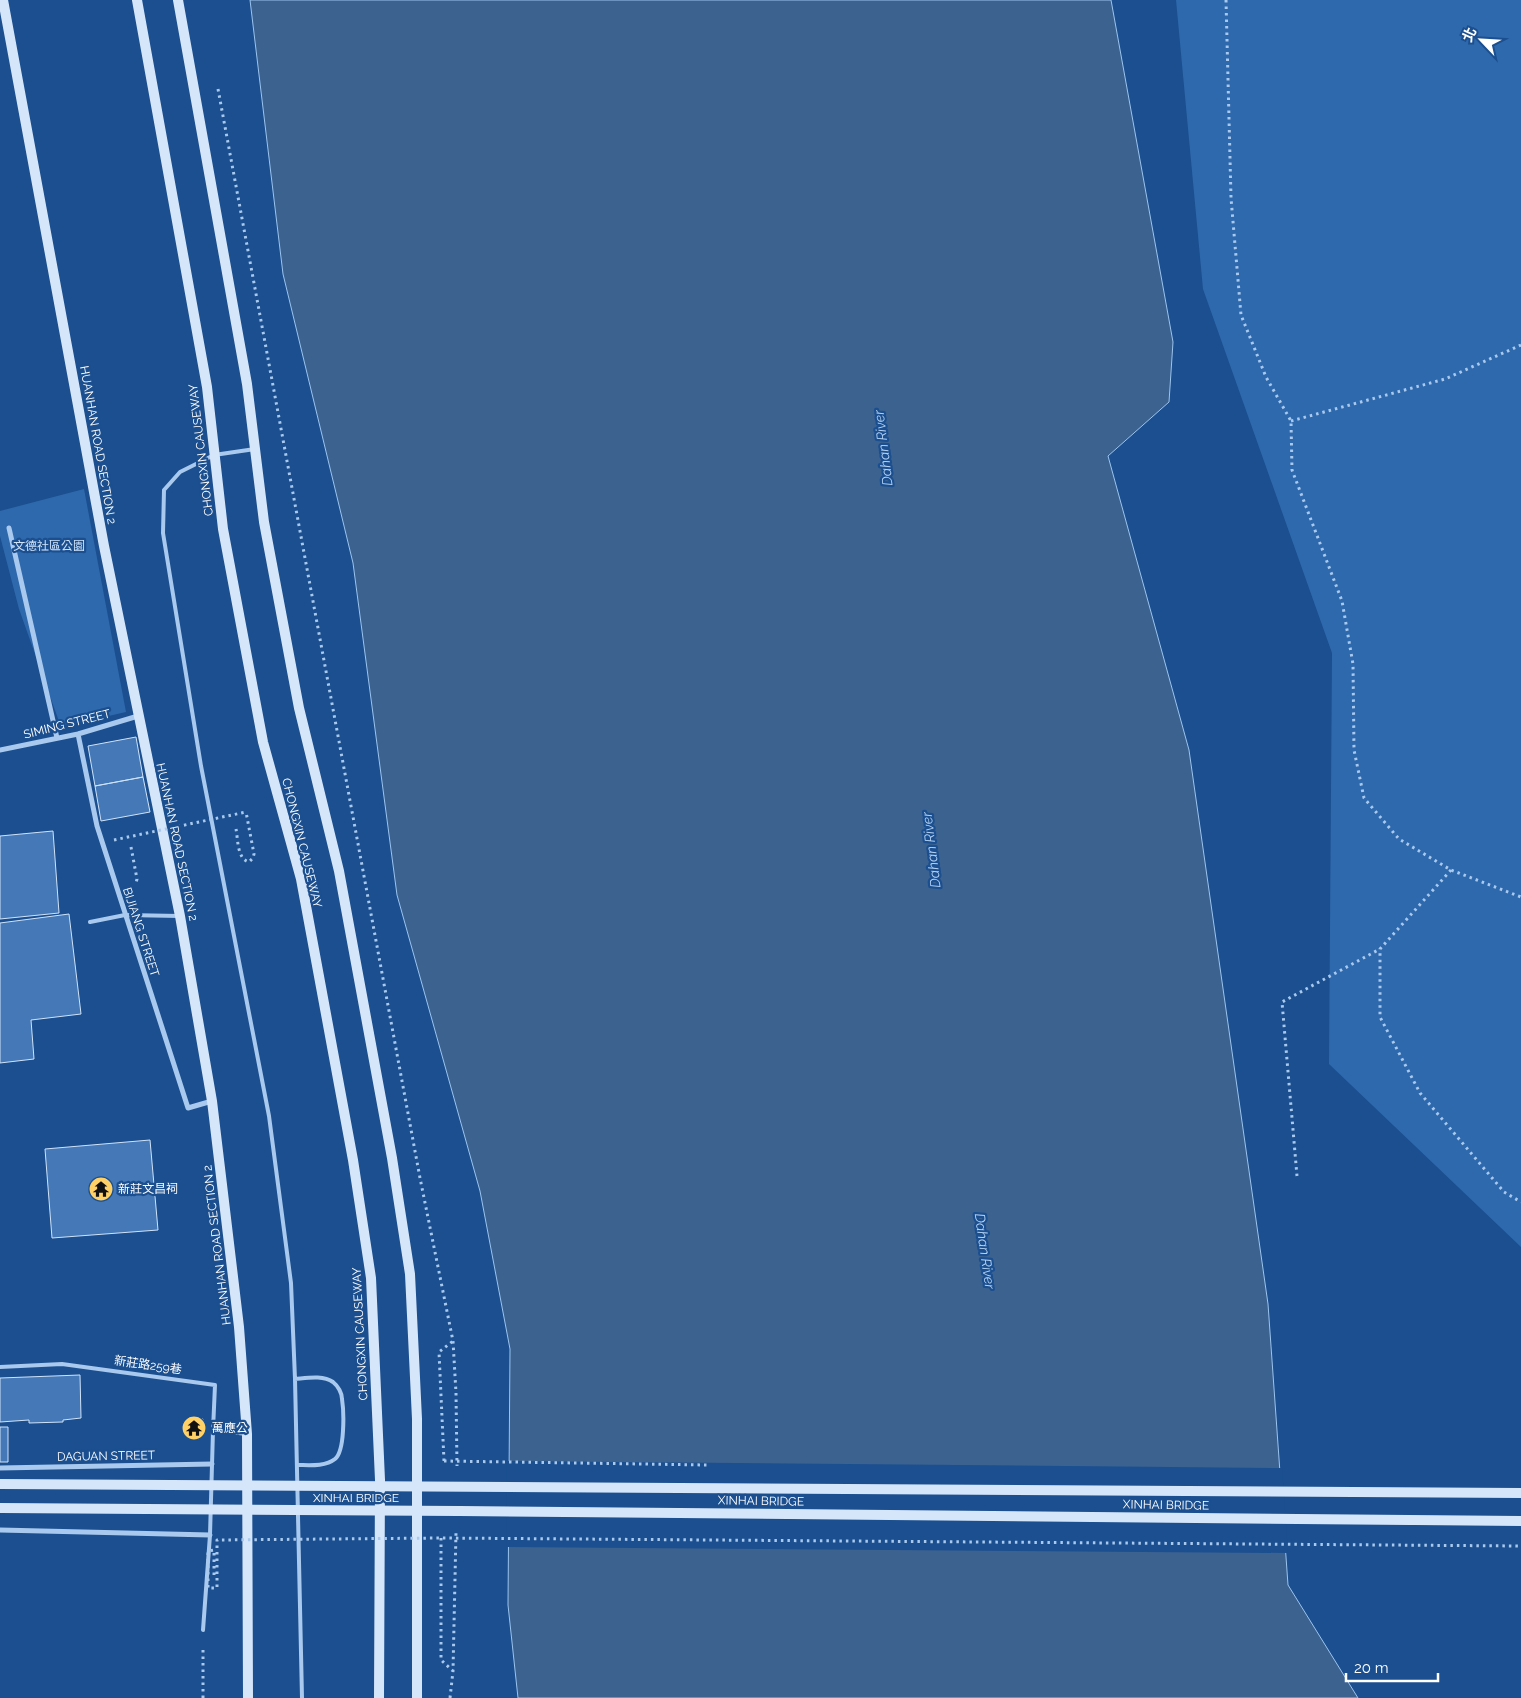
<svg xmlns="http://www.w3.org/2000/svg" width="1521" height="1698" font-family="Raleway,'Noto Sans TC',sans-serif">
	<style>
		.green { fill: #2e69ad }
		.water { fill: #3c6290; stroke: #9cc4f0 }
		.pier { fill: #1b4f8f }
		.building { fill: #4478b7; stroke: #cfe3fa }
		.lines { fill: none; stroke-linecap: round; stroke-linejoin: round }
		.path { stroke: #a9c9ee; stroke-width: 3; stroke-dasharray: 2.5 4; stroke-linecap: butt }
		.lane { stroke: #a9c9ee; stroke-width: 4 }
		.street { stroke: #a9c9ee; stroke-width: 5 }
		.secondary { stroke: #d6e6fa; stroke-width: 10 }
		.path-bridge { stroke: #a9c9ee; stroke-width: 3; stroke-dasharray: 2.5 4; stroke-linecap: butt }
		.secondary-bridge { stroke: #d6e6fa; stroke-width: 10 }
		.labels { text-anchor: middle; stroke-width: 4.5; stroke-linejoin: round; paint-order: stroke }
		.street-label { font-size: 12px; fill: #fff; stroke: #1b4f8f }
		.park-label { font-size: 12px; fill: #cfe3fa; stroke: #1b4f8f }
		.poi-label { font-size: 12px; fill: #fff; stroke: #1b4f8f; text-anchor: start }
		.water-label { font-size: 14px; font-style: italic; fill: #b5d3f5; stroke: #1b4f8f }
	</style>
	<rect width="100%" height="100%" fill="#1b4f8f"/>
	<path class="green" d="M1176 0H1521V1247L1329 1064 1332 653 1203 289Z
		M84 489 126 712 61 727 19 609 0 536V511Z"/>
	<path class="water" d="M250 0H1111L1173 342 1169 402 1108 456 1189 750 1268 1304 1288 1585 1358 1698H518L508 1605 510 1349 480 1191 397 895 353 563 283 274Z"/>
	<path class="pier" d="M507 1461 1282 1468 1288 1553 506 1547Z"/>
	<path class="building" d="M136 737 143 777 95 786 88 746Z
		M143 777 150 812 101 821 95 786Z
		M53 831 59 913 0 919V836Z
		M69 914 81 1014 31 1020 34 1059 0 1063V923Z
		M150 1140 158 1230 52 1238 45 1149Z
		M80 1375 81 1418 63 1420V1422L29 1423V1420L0 1422V1378Z
		M190 1417 203 1419 199 1439 186 1437Z
		M0 1427H8V1462H0Z"/>
	<g class="lines">
		<path class="path" d="M1226 0 1231 198 1241 315 1266 377 1291 421 1292 470 1342 601 1353 664 1354 750 1364 798 1399 839 1451 870 1521 897
			M218 89 420 1178 453 1341 456 1393 457 1466
			M1291 421 1445 379 1521 345
			M236 829C238 839 237 859 249 862L253 858 254 854 246 812
			M131 847 137 879 136 883
			M1451 870 1380 949V1017L1420 1093 1504 1192 1521 1202
			M1297 1176 1282 1002 1380 949
			M444 1461 439 1352 453 1341
			M441 1538V1660L453 1671
			M203 1698V1646
			M450 1698 453 1671 456 1532"/>
		<path class="lane" d="M255 449 214 455 180 472 164 490 163 533 201 766 269 1116 291 1283 295 1379 302 1698
			M90 922 125 915 180 916
			M0 1367 62 1364 215 1385 213 1430 247 1434
			M295 1379C307 1378 323 1375 333 1382 338 1386 342 1393 342 1399 344 1412 345 1451 335 1459 325 1467 308 1465 297 1465
			M203 1630 210 1535 213 1430"/>
		<path class="street" d="M9 528 57 738
			M78 734 97 826 188 1108 212 1101
			M0 750 78 734 138 716
			M0 1468 212 1464
			M0 1530 210 1535"/>
		<path class="secondary" d="M3 0 104 546 180 916 212 1101 239 1327 247 1434 248 1698
			M137 0 207 387 223 529 263 742 301 879 353 1160 371 1278 380 1480 379 1698
			M178 0 247 384 264 522 299 708 339 871 392 1158 410 1274 417 1419V1698
			M459 1511 1521 1521"/>
		<path class="path-bridge" d="M114 840 246 812
			M444 1461 708 1465
			M214 1575V1550L208 1551V1588H217V1540L441 1538 1521 1546"/>
		<path class="secondary-bridge" d="M0 1484 1521 1493
			M0 1508 459 1511"/>
	</g>
	<defs>
		<symbol id="temple-disc" viewBox="-11 -11 22 22"><circle r="9.5" fill="#ffd166" stroke="#1b4f8f"/><path d="M0-6L5-2H3V0L6.5 2.5H4V6H1.5V3h-3V6H-4V2.5H-6.5L-3 0V-2H-5Z" fill="#111"/></symbol>
	</defs>
	<g fill-rule="evenodd">
		<use href="#temple-disc" x="87" y="1175" width="28" height="28"/>
		<use href="#temple-disc" x="180" y="1414" width="28" height="28"/>
	</g>
	<g class="labels">
		<g class="street-label">
			<text transform="translate(98 445) rotate(80)" y="4">HUANHAN ROAD SECTION 2</text>
			<text transform="translate(201 450) rotate(-97)" y="4">CHONGXIN CAUSEWAY</text>
			<text transform="translate(67 724) rotate(-14)" y="4">SIMING STREET</text>
			<text transform="translate(177 842) rotate(78)" y="4">HUANHAN ROAD SECTION 2</text>
			<text transform="translate(302 843) rotate(76)" y="4">CHONGXIN CAUSEWAY</text>
			<text transform="translate(141 932) rotate(72)" y="4">BIJIANG STREET</text>
			<text transform="translate(217 1245) rotate(-97)" y="4">HUANHAN ROAD SECTION 2</text>
			<text transform="translate(360 1334) rotate(-93)" y="4">CHONGXIN CAUSEWAY</text>
			<text transform="translate(148 1365) rotate(8)" y="4">新莊路259巷</text>
			<text transform="translate(106 1456) rotate(-1)" y="4">DAGUAN STREET</text>
			<text x="356" y="1502">XINHAI BRIDGE</text>
			<text transform="translate(761 1501) rotate(1)" y="4">XINHAI BRIDGE</text>
			<text transform="translate(1166 1505) rotate(1)" y="4">XINHAI BRIDGE</text>
		</g>
		<g class="park-label">
			<text x="49" y="550">文德社區公園</text>
		</g>
		<g class="poi-label">
			<text x="118" y="1193">新莊文昌祠</text>
			<text x="212" y="1432">萬應公</text>
		</g>
		<g class="water-label">
			<text transform="translate(883 448) rotate(-97)" y="5">Dahan River</text>
			<text transform="translate(931 850) rotate(-97)" y="5">Dahan River</text>
			<text transform="translate(985 1251) rotate(82)" y="5">Dahan River</text>
		</g>
	</g>
	<g transform="translate(1481 40) rotate(295)" stroke="#1b4f8f" stroke-width="4" paint-order="stroke">
	<path d="M0-4L9 19L0 12L-9 19Z" fill="#ffffff"/>
	<text y="-8" font-size="14" font-weight="bold" text-anchor="middle" fill="#ffffff">北</text>
	</g>
	<path d="M1346 1673v8h92v-8" fill="none" stroke="#ffffff" stroke-width="2.5"/>
	<text x="1354" y="1673" font-size="15" fill="#ffffff" stroke="#1b4f8f" stroke-width="4" paint-order="stroke">20 m</text>
</svg>
